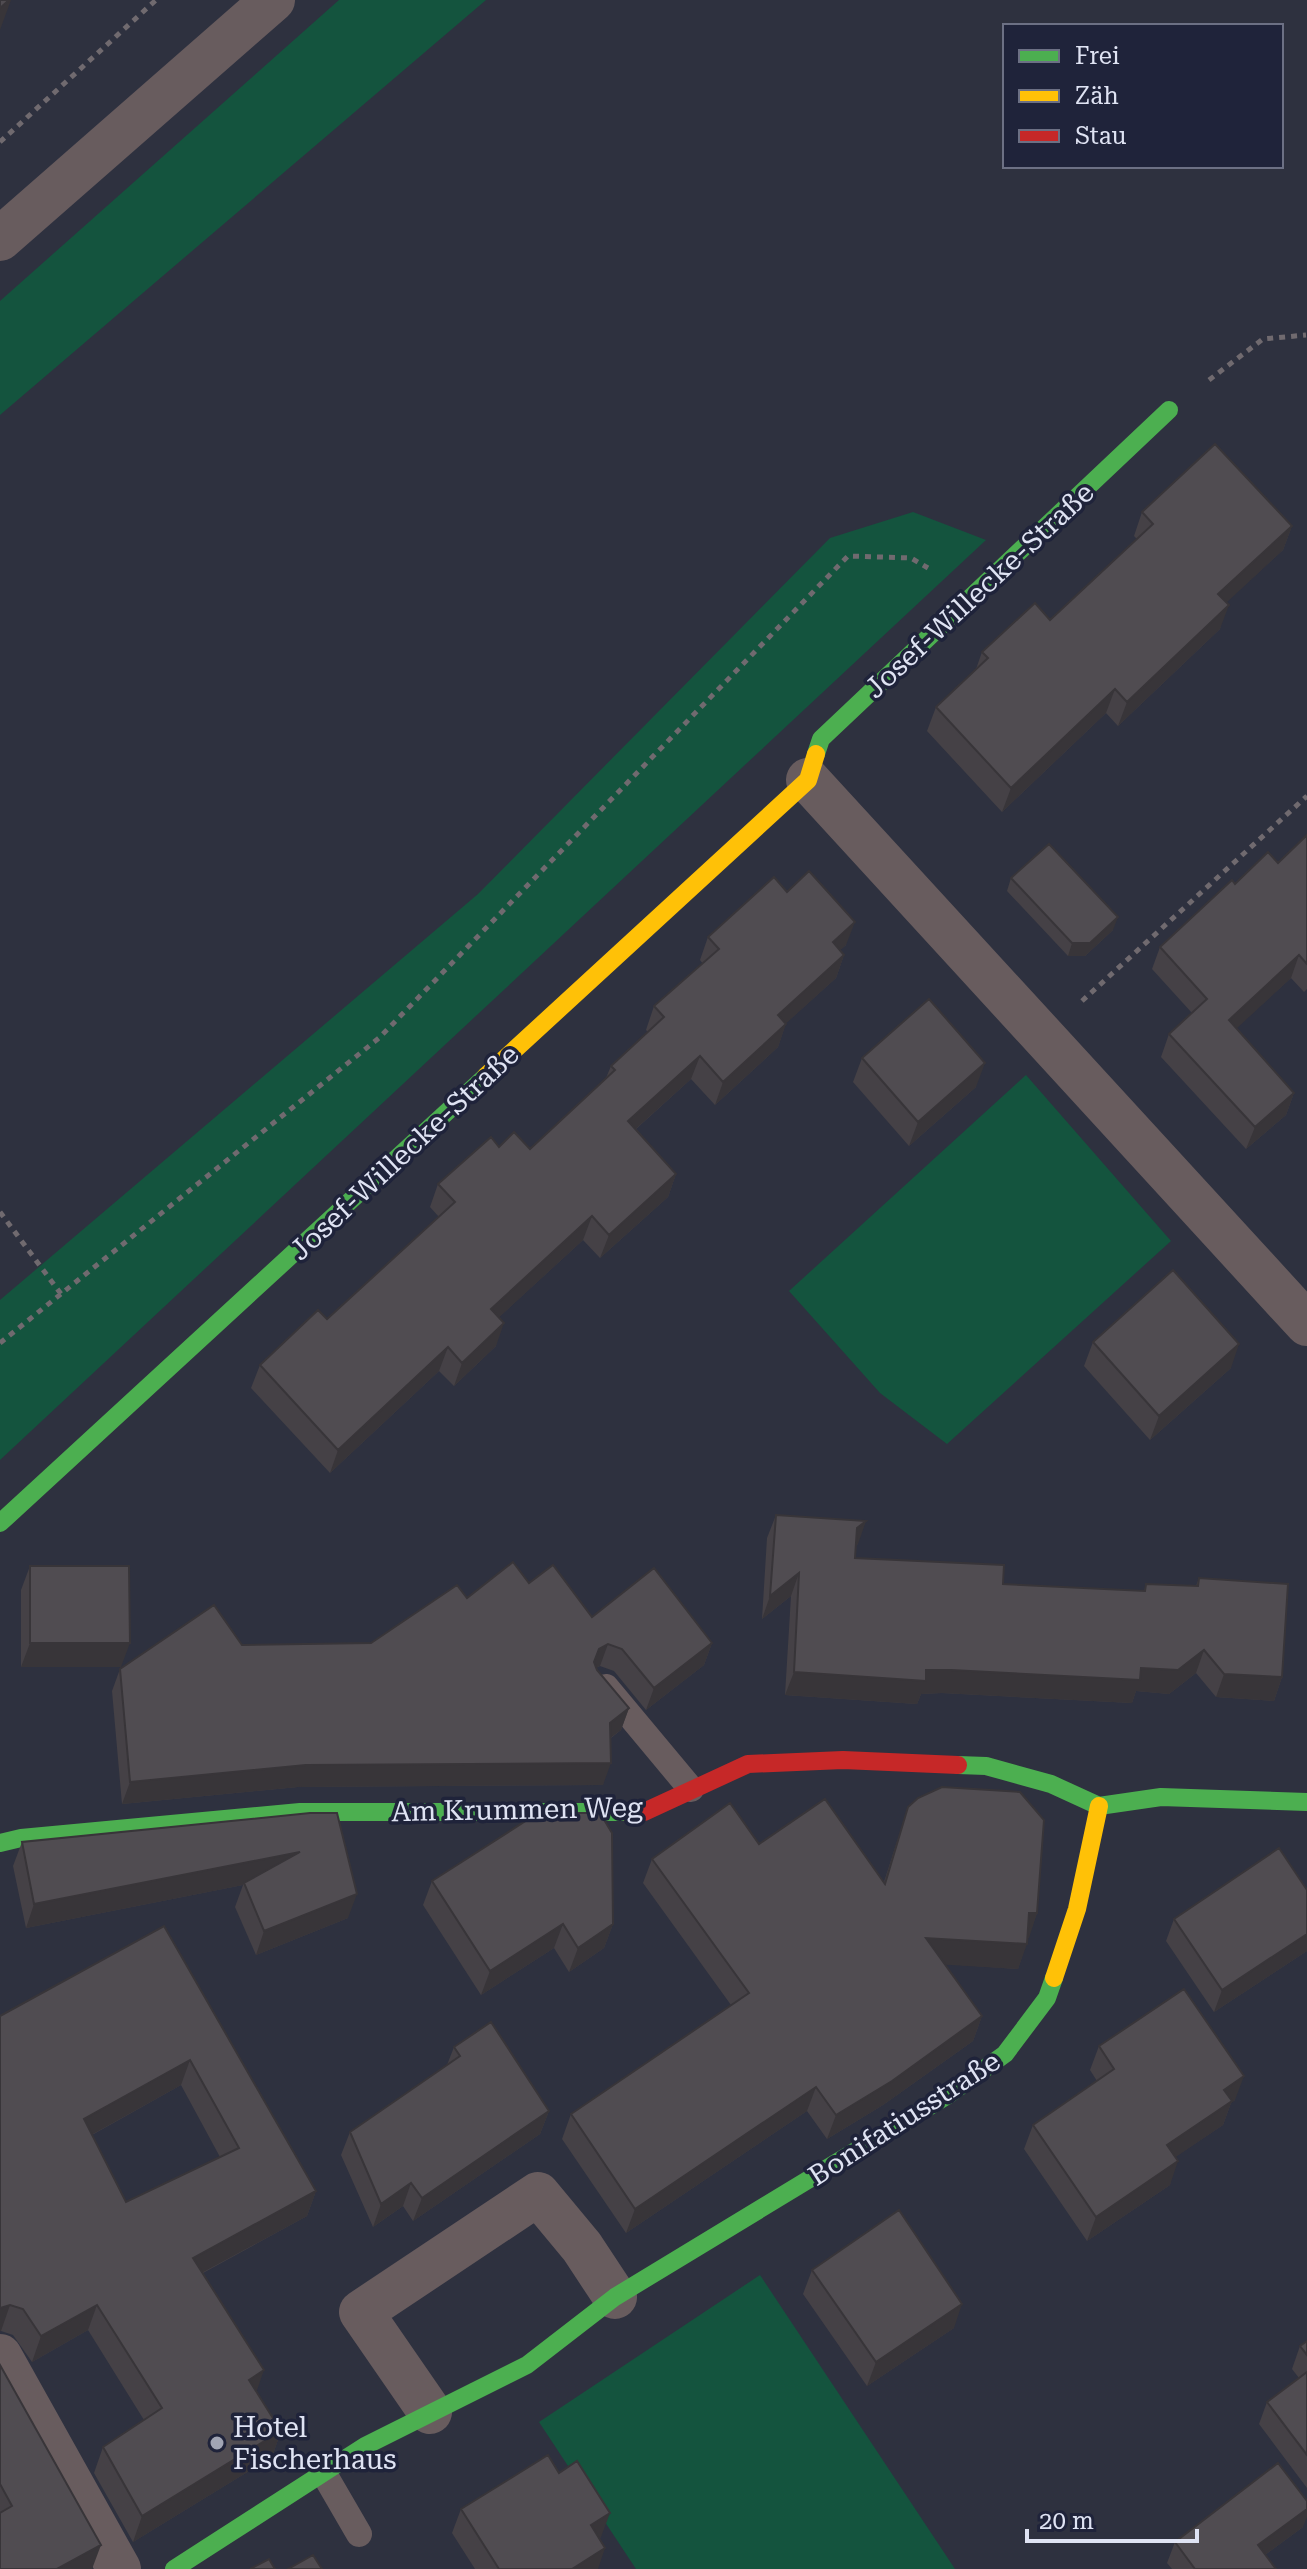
<svg xmlns="http://www.w3.org/2000/svg" width="1307" height="2569" font-family="'Roboto Serif',serif">
	<style>
		.green { fill: #14543e }
		.lines { fill: none; stroke-linecap: round; stroke-linejoin: round }
		.path { stroke: #706a6f; stroke-width: 5; stroke-dasharray: 6 6; stroke-linecap: butt }
		.lane { stroke: #685c5e; stroke-width: 26 }
		.street { stroke: #685c5e; stroke-width: 44 }
		.fast { stroke: #4caf50; stroke-width: 18 }
		.slow { stroke: #ffc107; stroke-width: 18 }
		.jam { stroke: #c62828; stroke-width: 18 }
		.wall { fill: #454146; fill-rule: evenodd }
		.shaded-wall { fill: #383539 }
		.building { fill: #504c51; stroke: #383539; stroke-width: 2; fill-rule: evenodd }
		.poi-dot { fill: #a1a5b4; stroke: #1f233a; stroke-width: 3 }
		.labels { text-anchor: middle; stroke-width: 7; stroke-linejoin: round; paint-order: stroke }
		.street-label { font-size: 28px; fill: #dfe3f3; stroke: #1f233a }
		.poi-label { font-size: 28px; fill: #dfe3f3; stroke: #1f233a; text-anchor: start }
	</style>
	<rect width="100%" height="100%" fill="#2e313f"/>
	<path class="green" d="M339 0H486L0 415V301Z
		M913 512 986 540 0 1460V1300L478 894 830 538Z
		M1026 1075 1171 1241 947 1444 880 1393 789 1291Z
		M760 2275 955 2569H636L539 2422Z"/>
	<g class="lines">
		<path class="path" d="M0 142 156 0
			M1209 380 1263 339 1306 335
			M1082 1001 1307 796
			M0 1212 61 1294
			M0 1343 379 1038 848 556 911 558 928 568"/>
		<path class="lane" d="M606 1687 691 1789
			M323 2472 359 2534"/>
		<path class="street" d="M0 239 273 0
			M808 780 1307 1324
			M0 2356 119 2569
			M430 2412 361 2312 538 2194 582 2247 615 2297"/>
		<path class="fast" d="M816 754 821 739 1169 410
			M0 1523 486 1076
			M958 1765 986 1766 1051 1784 1099 1806 1161 1797 1307 1802
			M0 1843 21 1838 300 1812H627
			M174 2569 365 2446 527 2365 615 2297 948 2095 1005 2054 1047 1998 1054 1978"/>
		<path class="slow" d="M486 1076 808 780 816 754
			M1054 1978 1077 1909 1099 1806"/>
		<path class="jam" d="M627 1812H644L748 1764 843 1760 958 1765"/>
	</g>
	<path class="wall" d="M1142 512 1292 526 1283 550 1226 602 1220 629 1118 726 1106 713 1002 812 927 731 936 707 976 669 982 652 1050 620 1137 539 1134 536Z
		M1307 835V989L1304 992 1291 978 1236 1028 1294 1093 1286 1115 1246 1149 1161 1057 1169 1034 1192 1013 1152 969 1160 947 1235 884 1278 863Z
		M1011 878 1113 930 1085 956H1068L1007 891Z
		M787 892 846 945 840 950 844 955 836 978 786 1023 778 1047 715 1105 691 1079 636 1129 676 1174 668 1197 600 1258 583 1240 499 1317 496 1346 454 1386 439 1371 330 1473 251 1388 260 1365 327 1319 439 1217 430 1207 438 1184 499 1147 530 1149 606 1078 611 1066 648 1032 646 1030 654 1006 703 964 700 960 708 937Z
		M862 1058 976 1087 909 1146 853 1082Z
		M1093 1342 1231 1368 1150 1440 1084 1366Z
		M776 1515 858 1544 855 1546V1558L1003 1584 1144 1591 1146 1584 1196 1586 1199 1578 1282 1677 1274 1701 1216 1697 1196 1673 1169 1694 1136 1691 1132 1703 942 1693 921 1694 917 1704 785 1695 791 1596 762 1619 767 1538Z
		M30 1566 121 1667H21V1590Z
		M529 1583 592 1617 712 1643 704 1665 646 1710 614 1671 600 1666 596 1668 629 1708 621 1730 611 1738 603 1785 298 1787 122 1804 112 1691 120 1669 242 1645 371 1643 467 1598Z
		M908 1807 1037 1913 1028 1938 1018 1969 945 1964 982 2016 973 2041 883 2105 827 2139 807 2111 626 2233 562 2139 571 2114 731 2005 643 1883 652 1859 759 1844 884 1882Z
		M310 1813 348 1918 256 1955 235 1907 243 1885 26 1928 13 1866 22 1842Z
		M432 1881 613 1924 604 1948 569 1972 554 1948 481 1995 423 1905Z
		M1307 1890V1951L1214 2012 1166 1941 1174 1919Z
		M164 1926 316 2191 307 2216 203 2273 256 2392 281 2431 272 2457 133 2542 94 2473 103 2447 144 2420 88 2330 32 2362 13 2335 1 2331 0 2016ZM181 2085 220 2157 126 2202 92 2135Z
		M1099 2046 1235 2100 1231 2103 1223 2125 1175 2157 1170 2185 1087 2241 1024 2149 1033 2125 1097 2081 1090 2070Z
		M454 2047 549 2111 540 2134 413 2221 403 2206 373 2227 341 2155 350 2132 447 2065Z
		M812 2270 954 2328 867 2386 803 2294Z
		M1307 2341V2488L1259 2424 1267 2402 1299 2378 1292 2369 1300 2346Z
		M0 2365 92 2569H0Z
		M461 2509 601 2537 599 2538 598 2569H475L452 2533Z
		M1303 2527 1265 2555 1276 2569H1172L1167 2563 1175 2542Z"/>
	<path class="shaded-wall" d="M9 0H11L0 30V8Z
		M1292 526 1283 550 1210 618 1218 594Z
		M1229 605 1220 629 1118 726 1127 702Z
		M1115 689 1106 713 1002 812 1011 788Z
		M1118 917 1113 930 1085 956H1068L1072 943Z
		M855 922 846 945 824 965 833 942Z
		M844 955 836 978 770 1038 778 1015Z
		M1299 955 1291 978 1221 1043 1229 1020Z
		M786 1024 778 1047 715 1105 723 1082Z
		M700 1056 691 1079 619 1144 628 1121Z
		M985 1063 976 1087 909 1146 918 1122Z
		M1294 1093 1286 1115 1246 1149 1255 1127Z
		M676 1174 668 1197 600 1258 609 1235Z
		M592 1216 583 1240 483 1332 491 1309Z
		M504 1323 496 1346 454 1386 462 1363Z
		M1239 1344 1231 1368 1150 1440 1159 1416Z
		M448 1347 439 1371 330 1473 338 1450Z
		M866 1521 858 1544 848 1551 857 1528Z
		M799 1573 791 1596 762 1619 770 1596Z
		M30 1643H130L121 1667H21Z
		M712 1643 704 1665 646 1710 654 1688Z
		M608 1644 600 1666 591 1670 599 1649Z
		M1204 1650 1196 1673 1169 1694 1136 1691 1132 1703 942 1693 921 1694 917 1704 785 1695 794 1672 1141 1668Z
		M1224 1674 1282 1677 1274 1701 1216 1697Z
		M629 1708 621 1730 602 1744 610 1723Z
		M611 1763 603 1785 298 1787 122 1804 130 1782 306 1765Z
		M300 1852 244 1883 243 1885 26 1928 34 1904Z
		M357 1894 348 1918 256 1955 264 1931Z
		M1029 1913H1037L1029 1938H1020Z
		M563 1924 554 1948 481 1995 490 1971Z
		M613 1924 604 1948 569 1972 578 1948Z
		M1307 1934V1951L1214 2012 1222 1990Z
		M926 1938 1027 1944 1018 1969 917 1963Z
		M982 2016 973 2041 883 2105 827 2139 836 2115Z
		M190 2060 181 2085 75 2144 84 2119Z
		M1244 2076 1235 2100 1231 2103 1223 2125 1158 2169 1167 2145 1224 2090Z
		M816 2087 807 2111 626 2233 635 2209Z
		M549 2111 540 2134 413 2221 422 2198Z
		M1178 2161 1170 2185 1087 2241 1096 2217Z
		M411 2183 403 2206 373 2227 381 2204Z
		M316 2191 307 2216 183 2283 193 2258Z
		M962 2304 954 2328 867 2386 876 2362Z
		M10 2305 1 2331H0V2308Z
		M97 2305 88 2330 32 2362 41 2336Z
		M264 2370 255 2396 249 2380Z
		M281 2431 272 2457 133 2542 142 2516Z
		M1307 2509V2517L1303 2527 1250 2566 1258 2545Z
		M610 2513 601 2537 582 2549 591 2525Z
		M101 2545 92 2569H57Z
		M605 2548 598 2569H572Z"/>
	<path class="building" d="M0 0H9L0 8Z
		M1215 444 1292 526 1218 594 1229 605 1127 702 1115 689 1011 788 936 707 988 658 982 652 1035 603 1050 620 1153 524 1142 512Z
		M1307 835V964L1299 955 1229 1020 1294 1093 1255 1127 1169 1034 1207 999 1160 947 1232 880 1235 884 1268 852 1278 863Z
		M1049 844 1118 917 1090 943H1072L1011 878Z
		M809 871 855 922 833 942 844 955 778 1015 786 1024 723 1082 700 1056 628 1121 676 1174 609 1235 592 1216 491 1309 504 1323 462 1363 448 1347 338 1450 260 1365 318 1310 327 1319 455 1202 438 1184 491 1137 499 1147 514 1132 530 1149 615 1070 611 1066 664 1017 654 1006 719 949 708 937 774 877 787 892Z
		M929 999 985 1063 918 1122 862 1058Z
		M1173 1270 1239 1344 1159 1416 1093 1342Z
		M776 1515 866 1521 857 1528 855 1558 1004 1565 1003 1584 1145 1591 1146 1584 1198 1586 1199 1578 1288 1584 1282 1677 1224 1674 1204 1650 1178 1670 1141 1668 1140 1680 951 1670H926V1681L794 1672 799 1573 770 1596Z
		M513 1562 529 1583 553 1565 592 1617 654 1568 712 1643 654 1688 622 1649 608 1644 599 1649 594 1662 597 1670 629 1708 610 1723 611 1763 306 1765 130 1782 120 1669 214 1605 242 1645 371 1643 457 1585 467 1598Z
		M30 1566H129L130 1643H30Z
		M942 1787 1020 1792 1044 1820 1037 1913H1029L1027 1944 926 1938 982 2016 892 2081 836 2115 816 2087 635 2209 571 2114 749 1993 652 1859 730 1803 759 1844 825 1799 885 1884 908 1807 918 1798Z
		M310 1813H337L357 1894 264 1931 244 1883 300 1852 34 1904 22 1842Z
		M538 1813H600L612 1833 613 1924 578 1948 563 1924 490 1971 432 1881Z
		M1279 1848 1307 1890V1934L1222 1990 1174 1919Z
		M164 1926 316 2191 193 2258 264 2370 249 2380 281 2431 142 2516 103 2447 162 2408 97 2305 41 2336 23 2309 10 2305 0 2308V2016ZM190 2060 239 2148 126 2202 84 2119Z
		M1184 1989 1244 2076 1224 2090 1232 2101 1167 2145 1178 2161 1096 2217 1033 2125 1114 2069 1099 2046Z
		M491 2022 549 2111 422 2198 411 2183 381 2204 350 2132 460 2056 454 2047Z
		M899 2210 962 2304 876 2362 812 2270Z
		M1307 2341V2355L1300 2346Z
		M0 2365 101 2545 57 2569H0V2513L12 2506 0 2484Z
		M1307 2372V2455L1267 2402Z
		M548 2455 559 2473 577 2461 610 2513 591 2525 605 2548 572 2569H499L461 2509Z
		M1278 2463 1307 2501V2509L1258 2545 1276 2569H1195L1175 2542Z
		M313 2555 322 2569H288Z
		M269 2559 275 2569H250Z"/>
	<circle class="poi-dot" cx="217" cy="2443" r="8"/>
	<g class="labels">
		<g class="street-label">
			<text transform="translate(979 590) rotate(-43)" y="10">Josef-Willecke-Straße</text>
			<text transform="translate(404 1152) rotate(-43)" y="10">Josef-Willecke-Straße</text>
			<text transform="translate(517 1809) rotate(-1)" y="10">Am Krummen Weg</text>
			<text transform="translate(904 2118) rotate(-33)" y="10">Bonifatiusstraße</text>
		</g>
		<g class="poi-label">
			<text x="233" y="2437">Hotel<tspan x="233" dy="32">Fischerhaus</tspan></text>
		</g>
	</g>
	<rect x="1003" y="24" width="280" height="144" fill="#1f233a" stroke="#6c7084" stroke-width="2"/>
	<rect x="1019" y="50" width="40" height="12" fill="#4caf50" stroke="#6c7084" stroke-width="2"/>
	<text x="1075" y="64" font-size="24" fill="#dfe3f3">Frei</text>
	<rect x="1019" y="90" width="40" height="12" fill="#ffc107" stroke="#6c7084" stroke-width="2"/>
	<text x="1075" y="104" font-size="24" fill="#dfe3f3">Zäh</text>
	<rect x="1019" y="130" width="40" height="12" fill="#c62828" stroke="#6c7084" stroke-width="2"/>
	<text x="1075" y="144" font-size="24" fill="#dfe3f3">Stau</text>
	<path d="M1027 2529v12h170v-12" fill="none" stroke="#dfe3f3" stroke-width="4"/>
	<text x="1039" y="2529" font-size="24" fill="#dfe3f3" stroke="#1f233a" stroke-width="6" paint-order="stroke">20 m</text>
</svg>
